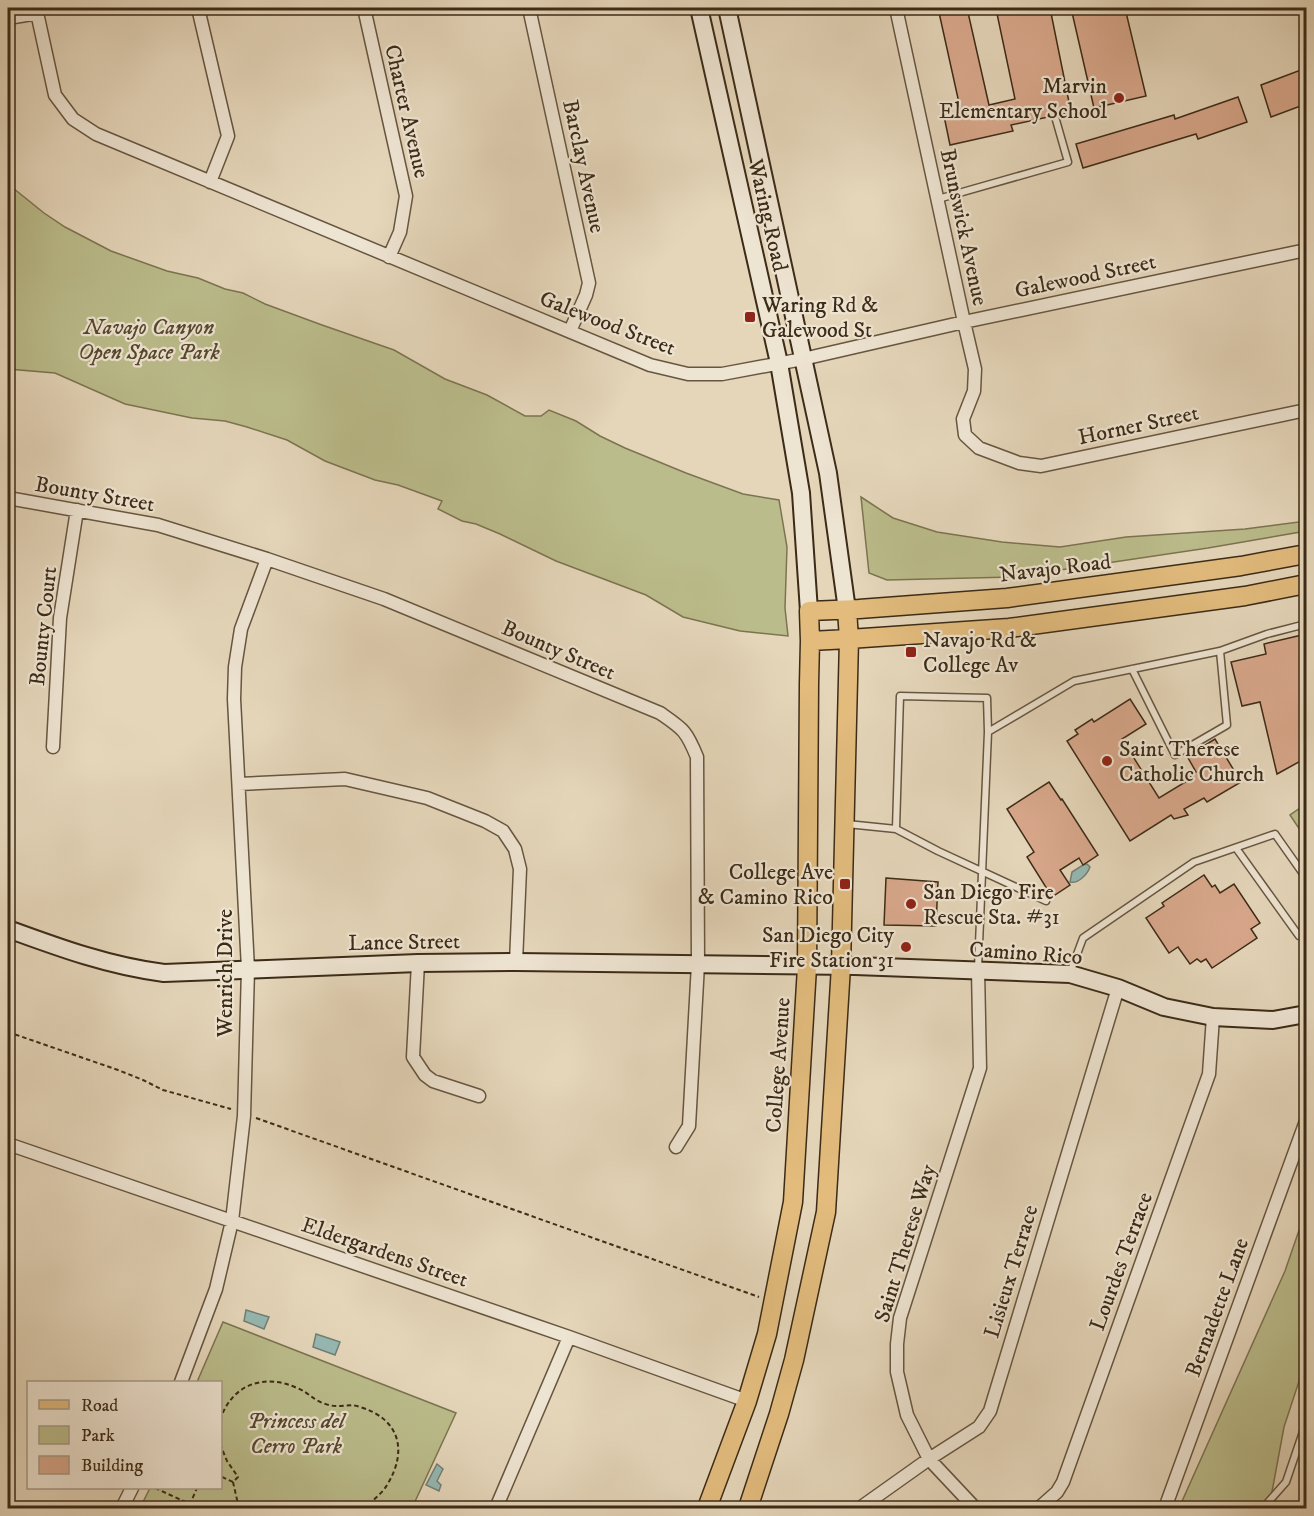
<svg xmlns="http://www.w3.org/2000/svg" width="1314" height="1516" font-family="'IM FELL DW Pica',serif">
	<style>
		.green { fill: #bbbc8b; stroke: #7c7451; stroke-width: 1.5 }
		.water { fill: #96b9b3; stroke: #728075; stroke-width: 1.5 }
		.building { fill: #d9a88c; stroke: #3c2b17; stroke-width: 1.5 }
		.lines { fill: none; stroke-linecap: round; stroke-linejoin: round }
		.lane-casing { stroke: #665640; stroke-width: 9 }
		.street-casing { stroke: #665640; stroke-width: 15 }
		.secondary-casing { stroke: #3c2b17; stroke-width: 20 }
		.primary-casing { stroke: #3c2b17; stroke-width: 21 }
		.path { stroke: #3c2b17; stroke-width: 2; stroke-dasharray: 4.5 3; stroke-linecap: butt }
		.lane { stroke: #eee4d2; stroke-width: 6 }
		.street { stroke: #eee4d2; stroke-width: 12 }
		.secondary { stroke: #eee4d2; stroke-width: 16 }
		.primary { stroke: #e2bb7d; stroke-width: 18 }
		.poi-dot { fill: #8f2418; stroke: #eee4d2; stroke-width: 2 }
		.labels { text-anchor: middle; stroke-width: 4.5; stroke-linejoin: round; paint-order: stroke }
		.poi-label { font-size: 22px; fill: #3c2b17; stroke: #eee4d2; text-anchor: start }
		.street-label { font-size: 22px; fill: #3c2b17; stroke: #eee4d2 }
		.park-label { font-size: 22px; font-style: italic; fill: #55482e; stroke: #eee4d2 }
	</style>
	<rect width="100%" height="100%" fill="#e5d6ba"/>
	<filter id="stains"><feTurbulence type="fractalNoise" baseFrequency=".00333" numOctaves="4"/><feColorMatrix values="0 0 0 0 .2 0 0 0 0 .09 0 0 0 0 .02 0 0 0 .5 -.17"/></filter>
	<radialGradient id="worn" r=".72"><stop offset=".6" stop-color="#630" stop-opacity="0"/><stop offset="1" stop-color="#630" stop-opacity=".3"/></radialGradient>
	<path class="green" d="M8 184 44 213 65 227 111 251 167 271 198 278 225 289 243 293 265 304 322 325 394 350 445 379 487 395 525 416H541L549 410 576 421 600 436 625 448 686 473 743 494 779 500 787 547 785 608 788 636 740 631 683 617 646 595 556 561 500 534 476 524 462 521 438 509 442 501 398 485 375 480 325 461 287 440 247 427 225 421 192 418 125 404 55 373 8 369Z
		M861 497 893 518 937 532 1002 542 1060 547 1126 537 1245 529 1306 521V531L1208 548 1013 577 887 580 869 573Z
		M1306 804V839L1290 815Z
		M1306 1210V1360L1284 1427 1269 1508H1179L1285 1271Z
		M223 1322 456 1413 412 1508H140L150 1488H220V1382H197Z"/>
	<path class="water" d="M1087 864 1090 867C1087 875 1078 884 1070 882L1072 872 1083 865Z
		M246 1310 269 1317 264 1329 244 1321Z
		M316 1334 340 1342 335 1355 313 1347Z
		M437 1464 443 1469 437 1481 441 1485 439 1491 426 1485Z"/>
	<path class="building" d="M938 8H967L989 105 1015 99 996 9 1004 8H1050L1071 112 1011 125 1013 131 950 145 944 116 961 112Z
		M1071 8H1125L1146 96 1094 108Z
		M1306 68V104L1271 117 1261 85Z
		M1238 97 1247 122 1198 139 1196 134 1083 168 1076 144 1174 115 1175 119Z
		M1306 634V758L1277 774 1260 702 1242 706 1231 662 1266 654 1264 644Z
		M1130 699 1146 724 1122 739 1159 798 1192 778 1190 775 1196 772 1187 756 1215 739 1241 782 1207 802 1204 798 1184 809 1188 815 1174 819 1171 815 1130 841 1067 741 1078 734 1075 730 1092 719 1094 722Z
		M1049 782 1061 800 1062 799 1098 855 1083 865 1079 858 1060 870 1070 885 1052 897 1027 857 1034 852 1007 809Z
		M1204 875 1212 887 1215 885 1220 893 1234 884 1260 923 1251 929 1257 938 1212 968 1206 959 1201 962 1197 959 1190 964 1178 947 1169 953 1146 918 1164 906 1162 903Z
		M886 878 938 882 936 926 884 925Z"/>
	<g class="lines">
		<defs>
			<path id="lane" d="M938 199 1068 162 1056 120
				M1132 669 1175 755 1227 725 1220 651
				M847 824 896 829 938 851 1046 901
				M896 829 900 696 987 698 988 732
				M1236 848 1299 936 1306 930
				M978 968 988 732 1074 681 1220 651 1267 634 1306 624
				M1070 973 1083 938 1194 862 1275 834 1306 878
				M1263 1508 1286 1482 1306 1423"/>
			<path id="street" d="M36 8 55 95 73 119 96 134 650 365 688 374H722L803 359 964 322 1306 250
				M198 8 228 136 210 182
				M364 8 406 196 400 232 389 257
				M529 8 589 283 586 295 570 331
				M896 8 964 322 975 369 974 391 963 419 965 435 979 448 1019 463 1041 466 1306 410
				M8 18 38 13
				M8 498 158 525 267 559 384 599 660 713C683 729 686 730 697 757L698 964 689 1126 676 1147
				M53 747 60 618 77 510
				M239 784 345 779 427 798 485 821 503 831 515 849 520 869 516 962
				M418 963 413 1057 425 1075 433 1081 479 1096
				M8 1144 569 1337 747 1401
				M181 1382 216 1289 232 1221 244 1116 248 969 234 699 235 667 241 629 267 559
				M122 1508 132 1488
				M496 1508 569 1337
				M860 1508 929 1459 979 1427 990 1411 1118 988
				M975 1508 929 1459 907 1415 897 1372V1344L900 1318 980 1068 978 970
				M1039 1508 1057 1492 1063 1482 1209 1074 1213 1017
				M1165 1508 1306 1121"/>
			<path id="secondary" d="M699 8 779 363 801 493 809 611
				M727 8 828 473 847 610
				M8 929C60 948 109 966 164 973L418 963 516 962 855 966 1070 974 1118 988 1164 1007 1213 1017 1273 1020 1306 1014"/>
			<path id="primary" d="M810 641 849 639 1009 628 1245 596 1306 584
				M707 1508 747 1401 767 1334 793 1202 807 967 809 684 810 641 809 611 859 609 1007 598 1241 566 1306 554
				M748 1508 779 1414 794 1360 826 1212 841 966 849 639 847 610"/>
		</defs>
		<use href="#lane" class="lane-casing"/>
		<use href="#street" class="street-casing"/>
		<use href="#secondary" class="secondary-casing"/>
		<use href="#primary" class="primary-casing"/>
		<path class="path" d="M8 1032 118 1070 143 1080 163 1090 231 1109
			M256 1118 759 1297
			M220 1420C232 1384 264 1373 297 1388 310 1393 313 1401 329 1405 339 1408 350 1403 360 1407 400 1419 408 1451 387 1485 382 1494 372 1500 366 1508
			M220 1444 227 1461 238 1477 233 1482 220 1476
			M233 1482 238 1504 237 1508
			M155 1488 190 1504 197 1488"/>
		<use href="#lane" class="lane"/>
		<use href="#street" class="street"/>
		<use href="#secondary" class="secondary"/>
		<use href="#primary" class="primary"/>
	</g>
	<g class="poi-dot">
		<circle cx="1119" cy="98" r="6"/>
		<rect x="744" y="311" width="12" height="12" rx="3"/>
		<rect x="905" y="646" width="12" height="12" rx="3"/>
		<circle cx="1107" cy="761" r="6"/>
		<rect x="839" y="878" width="12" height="12" rx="3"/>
		<circle cx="911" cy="904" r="6"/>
		<circle cx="906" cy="947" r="6"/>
	</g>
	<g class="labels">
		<g class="poi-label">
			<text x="1107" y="93" text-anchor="end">Marvin<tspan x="1107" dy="25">Elementary School</tspan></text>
			<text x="762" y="312">Waring Rd &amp;<tspan x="762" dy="25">Galewood St</tspan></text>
			<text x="923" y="647">Navajo Rd &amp;<tspan x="923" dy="25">College Av</tspan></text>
			<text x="1119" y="756">Saint Therese<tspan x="1119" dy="25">Catholic Church</tspan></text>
			<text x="833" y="879" text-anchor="end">College Ave<tspan x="833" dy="25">&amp; Camino Rico</tspan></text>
			<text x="923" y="899">San Diego Fire<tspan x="923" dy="25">Rescue Sta. #31</tspan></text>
			<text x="894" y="942" text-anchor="end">San Diego City<tspan x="894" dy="25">Fire Station 31</tspan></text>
		</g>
		<g class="street-label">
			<text transform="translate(408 111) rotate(77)" y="8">Charter Avenue</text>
			<text transform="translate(585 166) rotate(78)" y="8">Barclay Avenue</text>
			<text transform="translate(769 215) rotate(77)" y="8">Waring Road</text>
			<text transform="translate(965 227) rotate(78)" y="8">Brunswick Avenue</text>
			<text transform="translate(1085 275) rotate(-12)" y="8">Galewood Street</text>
			<text transform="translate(608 322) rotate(21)" y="8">Galewood Street</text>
			<text transform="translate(1138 424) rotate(-12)" y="8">Horner Street</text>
			<text transform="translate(95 493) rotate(10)" y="8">Bounty Street</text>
			<text transform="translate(1055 567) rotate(-7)" y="8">Navajo Road</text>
			<text transform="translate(42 626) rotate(-84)" y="8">Bounty Court</text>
			<text transform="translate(559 649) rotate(23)" y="8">Bounty Street</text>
			<text transform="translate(404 941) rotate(-1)" y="8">Lance Street</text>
			<text transform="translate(1026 952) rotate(4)" y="8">Camino Rico</text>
			<text transform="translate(224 973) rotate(-90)" y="8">Wenrich Drive</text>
			<text transform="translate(777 1065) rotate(-86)" y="8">College Avenue</text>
			<text transform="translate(904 1243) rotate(-73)" y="8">Saint Therese Way</text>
			<text transform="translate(385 1251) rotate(19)" y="8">Eldergardens Street</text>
			<text transform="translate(1120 1261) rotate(-70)" y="8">Lourdes Terrace</text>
			<text transform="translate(1010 1271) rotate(-73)" y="8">Lisieux Terrace</text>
			<text transform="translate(1216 1307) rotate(-70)" y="8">Bernadette Lane</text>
		</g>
		<g class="park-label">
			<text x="149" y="334">Navajo Canyon<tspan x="149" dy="25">Open Space Park</tspan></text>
			<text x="296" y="1428">Princess del<tspan x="296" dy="25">Cerro Park</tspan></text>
		</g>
	</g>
	<rect width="1314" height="1516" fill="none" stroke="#e5d6ba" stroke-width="30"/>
	<rect x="9" y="9" width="1296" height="1498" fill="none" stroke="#3c2b17" stroke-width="3"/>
	<rect x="15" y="15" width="1284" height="1486" fill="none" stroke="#3c2b17" stroke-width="1.5"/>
	<rect x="27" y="1381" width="195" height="108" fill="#eee4d2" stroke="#a79a87" stroke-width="1.5"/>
	<rect x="39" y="1400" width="30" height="9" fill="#e2bb7d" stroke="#a79a87" stroke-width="1.5"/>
	<text x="81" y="1411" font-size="18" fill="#3c2b17">Road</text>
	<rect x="39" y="1426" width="30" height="18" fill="#bbbc8b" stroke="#a79a87" stroke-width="1.5"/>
	<text x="81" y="1441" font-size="18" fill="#3c2b17">Park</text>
	<rect x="39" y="1456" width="30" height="18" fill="#d9a88c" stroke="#a79a87" stroke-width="1.5"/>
	<text x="81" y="1471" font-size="18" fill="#3c2b17">Building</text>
	<rect width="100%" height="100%" filter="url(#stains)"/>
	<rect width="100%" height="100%" fill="url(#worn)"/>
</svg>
